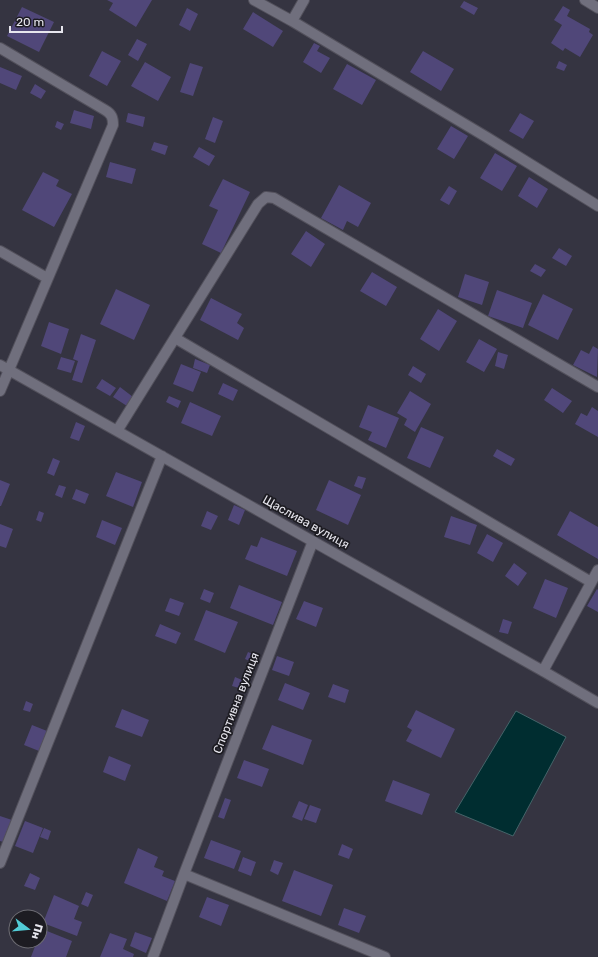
<svg xmlns="http://www.w3.org/2000/svg" width="598" height="957" font-family="Rubik,sans-serif">
	<style>
		.water { fill: #002d30; stroke: #456469 }
		.building { fill: #504779 }
		.lines { fill: none; stroke-linecap: round; stroke-linejoin: round }
		.minor-casing { stroke: #52505b; stroke-width: 12 }
		.minor { stroke: #706f7d; stroke-width: 10 }
		.labels { text-anchor: middle; stroke-width: 3.5; stroke-linejoin: round; paint-order: stroke }
		.street-label { font-size: 12px; fill: #e7e6ee; stroke: #1d1c22 }
	</style>
	<rect width="100%" height="100%" fill="#353441"/>
	<path class="water" d="M516 711 566 737 513 836 455 812Z"/>
	<path class="building" d="M107 0H152L136 27 109 10 113 3Z
		M464 1 478 8 474 15 460 7Z
		M563 6 570 10 567 16 590 29 589 32 593 35 580 57 565 48 563 51 551 43 562 25 554 20Z
		M22 7 54 22 39 52 7 36Z
		M187 8 198 14 190 31 179 25Z
		M253 12 283 31 273 47 243 29Z
		M137 39 147 44 138 61 128 55Z
		M314 43 320 46 317 51 330 58 321 73 303 62Z
		M102 51 121 61 107 86 89 76Z
		M423 51 454 69 441 91 410 72Z
		M559 61 567 65 564 71 556 68Z
		M145 62 171 77 158 101 131 86Z
		M190 63 203 67 193 96 180 92Z
		M347 64 376 80 362 105 333 89Z
		M0 67 22 76 16 90 0 83Z
		M35 84 46 91 41 99 30 93Z
		M74 110 94 116 91 129 70 123Z
		M128 113 145 117 143 127 126 122Z
		M520 113 534 121 523 139 509 131Z
		M213 117 223 121 215 143 205 139Z
		M57 121 64 124 61 130 55 127Z
		M451 126 468 136 454 159 437 149Z
		M154 142 168 146 165 155 151 150Z
		M199 147 215 156 209 166 193 157Z
		M495 153 517 166 502 191 480 178Z
		M110 162 136 169 132 184 106 177Z
		M43 172 59 180 56 186 72 194 54 227 22 210Z
		M529 177 548 189 537 208 518 196Z
		M223 179 250 192 221 253 202 244 218 210 209 206Z
		M339 185 371 203 358 227 347 221 343 230 321 218Z
		M449 186 457 191 449 205 440 200Z
		M306 231 325 244 311 267 291 254Z
		M559 248 572 256 566 266 552 258Z
		M535 264 546 270 541 277 530 271Z
		M372 272 397 287 386 306 360 291Z
		M465 274 489 282 482 305 458 297Z
		M116 289 150 305 134 340 100 324Z
		M497 290 532 303 523 328 488 316Z
		M543 294 573 309 558 340 528 325Z
		M211 298 242 314 237 323 244 328 238 340 200 320Z
		M438 309 457 321 439 351 420 339Z
		M49 322 69 329 61 354 41 346Z
		M81 334 96 340 82 383 72 380 78 361 73 359Z
		M479 339 497 349 484 372 466 362Z
		M593 346 598 349 597 377 573 365 581 350 589 354Z
		M498 352 508 355 504 369 495 366Z
		M61 357 75 361 71 373 57 369Z
		M195 359 210 365 207 373 193 368Z
		M181 364 201 372 193 392 173 384Z
		M413 366 426 374 421 383 408 375Z
		M102 379 116 388 110 396 96 388Z
		M223 383 238 390 233 401 218 394Z
		M120 387 133 397 127 406 113 397Z
		M552 388 572 401 563 413 544 400Z
		M410 391 431 404 415 432 404 425 407 419 397 413Z
		M169 396 181 401 178 408 166 402Z
		M190 402 221 416 212 436 181 423Z
		M368 405 399 418 386 448 368 440 372 432 359 427Z
		M592 407 598 411V437L575 424 581 413 587 416Z
		M76 422 85 426 79 441 70 438Z
		M421 427 444 437 430 468 407 458Z
		M497 449 515 459 511 466 493 456Z
		M53 458 60 461 54 476 47 473Z
		M116 472 142 482 133 507 106 496Z
		M358 476 366 478 362 489 354 486Z
		M0 480 10 484 1 506H0Z
		M329 480 361 495 348 525 316 510Z
		M59 485 66 487 62 498 55 495Z
		M76 489 89 494 85 504 72 499Z
		M234 505 245 510 239 525 228 520Z
		M39 511 44 513 41 522 36 520Z
		M207 511 218 516 211 530 201 526Z
		M570 511 598 527V559L557 535Z
		M451 516 477 525 470 545 444 537Z
		M102 520 122 528 115 545 96 537Z
		M0 524 13 529 6 548 0 546Z
		M487 534 503 543 493 562 477 553Z
		M261 537 297 551 287 576 245 559 251 545 257 547Z
		M514 563 527 573 518 586 505 576Z
		M545 579 568 588 556 618 533 608Z
		M239 585 282 602 273 625 230 608Z
		M204 589 214 593 210 603 200 599Z
		M597 589 598 590V612L587 606Z
		M170 598 184 603 179 616 165 611Z
		M304 601 323 608 316 627 296 619Z
		M206 610 238 622 225 653 194 640Z
		M503 619 512 622 508 634 499 632Z
		M160 624 181 633 176 644 155 636Z
		M248 652 257 656 254 663 245 659Z
		M277 656 294 662 289 676 272 670Z
		M235 677 242 680 239 688 232 686Z
		M285 683 310 693 303 710 278 700Z
		M333 684 349 690 345 703 328 697Z
		M26 701 33 704 30 712 23 710Z
		M122 709 149 720 142 737 115 727Z
		M416 710 455 729 441 758 406 741 412 730 407 727Z
		M32 725 47 731 39 751 24 745Z
		M272 725 312 740 303 765 262 749Z
		M109 756 131 765 125 781 103 772Z
		M244 760 269 769 262 787 237 778Z
		M393 780 430 794 422 815 385 801Z
		M225 798 231 800 224 819 218 817Z
		M299 801 308 805 302 821 292 817Z
		M310 805 321 809 316 823 304 819Z
		M0 816 12 820 3 842 0 841Z
		M25 821 43 828 33 853 15 846Z
		M44 828 51 831 48 840 40 837Z
		M211 840 241 851 234 869 204 858Z
		M342 844 353 849 349 859 338 855Z
		M138 848 158 857 154 867 164 871 162 876 175 881 167 901 124 883Z
		M243 857 256 862 251 876 238 871Z
		M274 860 283 863 278 875 270 871Z
		M294 870 333 885 321 916 282 901Z
		M30 873 40 878 35 890 24 886Z
		M86 892 93 895 88 907 81 904Z
		M54 895 79 906 74 919 82 922 77 936 43 923Z
		M207 897 229 905 221 926 199 917Z
		M344 908 366 916 359 933 338 925Z
		M42 929 72 941 66 957H31L37 941H40V933Z
		M135 932 152 938 146 953 130 946Z
		M110 933 127 939 123 949 134 954 133 957H100Z"/>
	<g class="lines">
		<defs>
			<path id="minor" d="M254 0 292 21 488 138 598 206
				M585 0 598 8
				M292 21 304 0
				M0 48 105 110C112 114 113 118 113 125L0 391
				M0 251 47 278
				M175 338 591 582
				M0 365 543 671 598 703
				M117 431 258 204 266 197 274 198 598 387
				M543 671 598 570
				M0 863 162 456
				M184 874 385 957
				M153 957 184 874 313 541"/>
		</defs>
		<use href="#minor" class="minor-casing"/>
		<use href="#minor" class="minor"/>
	</g>
	<g class="labels">
		<g class="street-label">
			<text transform="translate(306 522) rotate(29)" y="4">Щаслива вулиця</text>
			<text transform="translate(236 703) rotate(-69)" y="4">Спортивна вулиця</text>
		</g>
	</g>
	<g transform="translate(28 929) rotate(106)"><circle r="19" fill="#1d1c22" stroke="#6e6d74"/>
	<path d="M0-3L7 15L0 10L-7 15Z" fill="#52ccd6"/>
	<text y="-6" font-size="11" font-weight="bold" text-anchor="middle" fill="#e7e6ee">Пн</text>
	</g>
	<path d="M10 26v6h52v-6" fill="none" stroke="#e7e6ee" stroke-width="2"/>
	<text x="16" y="26" font-size="12" fill="#e7e6ee" stroke="#1d1c22" stroke-width="3" paint-order="stroke">20 m</text>
</svg>
